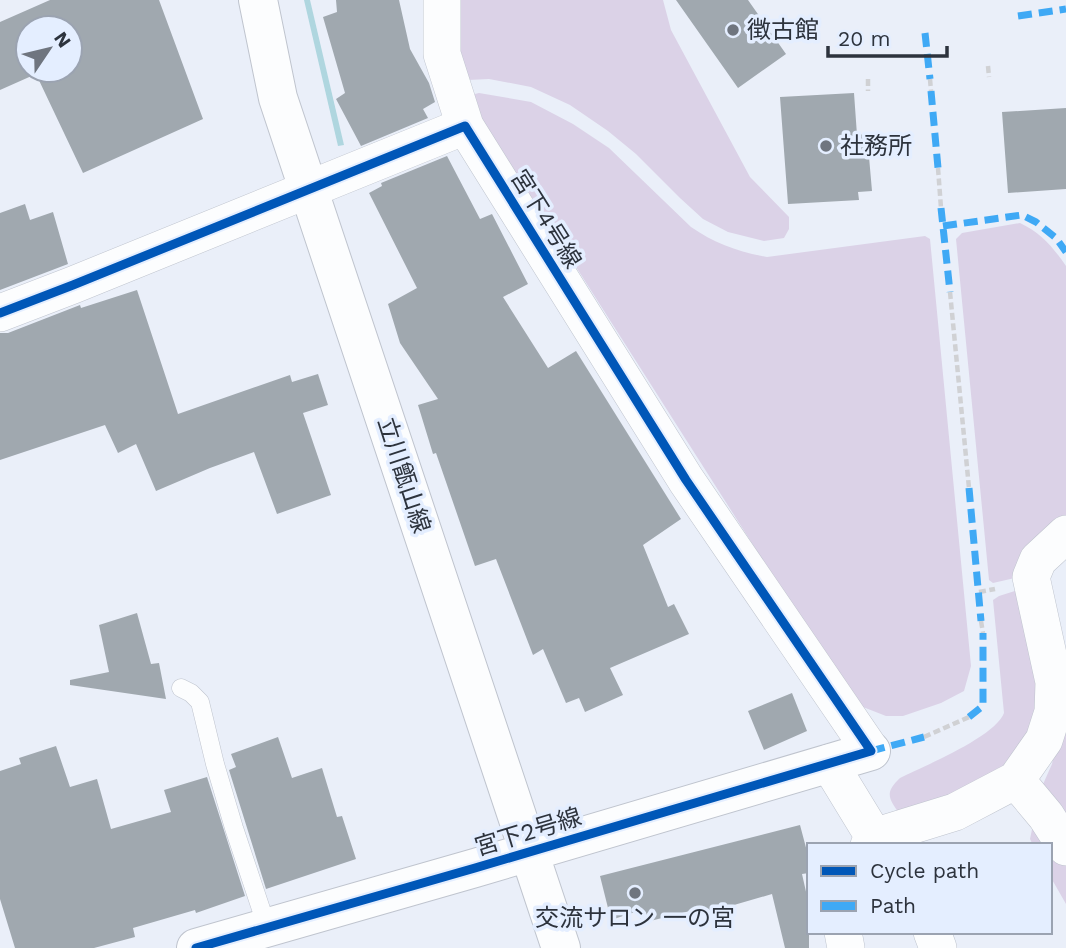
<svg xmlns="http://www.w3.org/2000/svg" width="1066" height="948" font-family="'Work Sans','Noto Sans JP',sans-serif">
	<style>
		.green { fill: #dbd2e7 }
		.water { fill: #afd6df }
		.building { fill: #a0a8af; fill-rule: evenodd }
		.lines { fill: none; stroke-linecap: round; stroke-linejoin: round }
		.lane-casing { stroke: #bfc4ce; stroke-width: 19 }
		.street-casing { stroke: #bfc4ce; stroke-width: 38 }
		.secondary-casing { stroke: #bfc4ce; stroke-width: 40 }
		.path { stroke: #d0d1d4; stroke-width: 4.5; stroke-dasharray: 7 3.5; stroke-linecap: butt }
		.lane { stroke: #fcfdfe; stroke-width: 18 }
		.street { stroke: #fcfdfe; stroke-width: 37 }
		.secondary { stroke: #fcfdfe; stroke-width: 38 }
		.quiet { stroke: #3fa9f5; stroke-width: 7; stroke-dasharray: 14 7; stroke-linecap: butt }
		.cycleway-casing { stroke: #e4eeff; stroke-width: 13 }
		.cycleway { stroke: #0057b8; stroke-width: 9 }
		.poi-dot { fill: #6f757f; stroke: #e4eeff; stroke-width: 2.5 }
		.labels { text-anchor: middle; stroke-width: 7; stroke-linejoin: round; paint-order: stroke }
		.poi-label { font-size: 24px; fill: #2d333d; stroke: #e4eeff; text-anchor: start }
		.street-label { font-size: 24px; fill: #2d333d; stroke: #e4eeff }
	</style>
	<rect width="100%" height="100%" fill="#eaeff9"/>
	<path class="green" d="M456 0H663L671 30 750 177 789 217V229L784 238 764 241 728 232 703 219 680 198 636 154 608 131 570 105 531 87 489 79 468 80 462 77Z
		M479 93 531 102 573 124 609 148 691 227C714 243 739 252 767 257L925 236 930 239 971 666 964 691 941 703 903 716H886L863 707 792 606 469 99 475 94Z
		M1020 223C1041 233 1053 247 1066 266V526L1019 577 993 583 989 580 956 239 962 233Z
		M1018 590 1046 699 1003 775 899 813C888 798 885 792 900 778 924 766 995 737 1004 713L993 600 999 596Z
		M1066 723V904L1050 876V845H1033L1030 839 1040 791 1052 764 1057 738Z"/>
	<path class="water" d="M304 0H310L344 145 338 146Z"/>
	<path class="building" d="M50 0H159L203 119 83 173 36 74 0 90V22ZM28 28H70V70H28Z
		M336 0H399L410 49 429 83 435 102 423 109 428 118 361 146 336 99 345 93 323 17 337 12Z
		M676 0H748L786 54 738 88Z
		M854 93 857 135 867 134 872 191 858 192 859 200 788 204 780 97Z
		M1066 108V189L1008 193 1002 112Z
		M447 156 480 219 492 214 528 284 503 297 548 368 576 351 681 519 643 545 668 607 674 604 689 634 610 668 623 695 585 712 579 698 566 703 543 649 533 655 496 559 475 566 436 453 433 454 418 405 438 399 400 343 388 304 417 288 369 193 382 186 381 183Z
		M25 204 30 220 53 212 68 264 0 290V213Z
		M137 290 178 414 290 375 292 382 318 374 328 405 303 413 331 495 277 514 254 452 210 468 156 491 136 444 118 453 105 425 0 460V333H8L80 305 81 308Z
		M137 613 151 664 159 663 166 699 70 685V680L109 672 99 625Z
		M792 693 807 731 764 750 748 711Z
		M278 737 292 778 322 768 337 817 342 816 356 859 266 889 229 770 236 767 231 754Z
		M56 746 70 787 97 779 111 829 171 812 164 790 207 777 245 896 196 913 195 910 133 928 135 937 94 948H15L0 899V771L21 764 19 758Z
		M800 825 809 859V873L802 874 809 905V948H785L772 894 703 914 702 908 642 923 638 911 611 920 600 876Z"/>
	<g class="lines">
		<defs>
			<path id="lane" d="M181 688 191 693 200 702 215 764 234 828 267 927"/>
			<path id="street" d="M442 0V54L465 126
				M0 313 73 285 465 126 686 480 871 751
				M829 763 879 845
				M1016 780 1046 816 1066 847
				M869 845 874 837 955 812 1016 780 1044 740 1053 712 1054 682 1031 577 1038 560 1066 534
				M843 932 846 948
				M932 932 938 948"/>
			<path id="secondary" d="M258 0 278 98 561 948
				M196 948 475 868 871 751"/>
		</defs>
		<use href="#lane" class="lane-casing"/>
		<use href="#street" class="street-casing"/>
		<use href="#secondary" class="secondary-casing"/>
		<path class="path" d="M988 66 989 77
			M868 79V91
			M930 79 931 91
			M938 168 941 208
			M950 292 969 488
			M979 592 995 589
			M981 621 983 633
			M924 737 969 717"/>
		<use href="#lane" class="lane"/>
		<use href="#street" class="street"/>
		<use href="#secondary" class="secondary"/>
		<path class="quiet" d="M1018 16 1066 9
			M925 33 930 79
			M931 91 938 168
			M941 208 950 292
			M943 226 1022 215 1036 222 1056 238 1066 252
			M969 488 981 621
			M969 717 983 706V633
			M871 751 924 737"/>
		<defs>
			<path id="cycleway" d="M0 313 73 285 465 126 686 480 871 751 475 868 196 948"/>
		</defs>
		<use href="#cycleway" class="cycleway-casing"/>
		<use href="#cycleway" class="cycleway"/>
	</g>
	<g class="poi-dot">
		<circle cx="733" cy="30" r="7"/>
		<circle cx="826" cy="146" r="7"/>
		<circle cx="635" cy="893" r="7"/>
	</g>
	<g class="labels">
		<g class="poi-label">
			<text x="747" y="38">徴古館</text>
			<text x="840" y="154">社務所</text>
			<text x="635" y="926" text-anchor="middle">交流サロン 一の宮</text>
		</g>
		<g class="street-label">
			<text transform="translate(546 219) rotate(58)" y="8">宮下4号線</text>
			<text transform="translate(404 475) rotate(72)" y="8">立川甑山線</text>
			<text transform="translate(528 832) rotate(-17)" y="8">宮下2号線</text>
		</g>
	</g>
	<rect x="807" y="843" width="245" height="91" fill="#e4eeff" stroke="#9ba3b1" stroke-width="2"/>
	<rect x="821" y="866" width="35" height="10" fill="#0057b8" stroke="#9ba3b1" stroke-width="2"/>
	<text x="870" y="878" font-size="21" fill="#2d333d">Cycle path</text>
	<rect x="821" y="901" width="35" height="10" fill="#3fa9f5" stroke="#9ba3b1" stroke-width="2"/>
	<text x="870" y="913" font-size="21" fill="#2d333d">Path</text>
	<g transform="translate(49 49) rotate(55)"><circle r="33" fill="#e4eeff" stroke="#9ba3b1" stroke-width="2"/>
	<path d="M0-5L12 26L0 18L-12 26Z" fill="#6f757f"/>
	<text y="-10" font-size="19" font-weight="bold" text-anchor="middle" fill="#2d333d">N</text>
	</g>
	<path d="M828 46v10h119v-10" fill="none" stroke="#2d333d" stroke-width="3.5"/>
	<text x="838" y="46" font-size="21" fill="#2d333d" stroke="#e4eeff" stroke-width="5" paint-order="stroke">20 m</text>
</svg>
